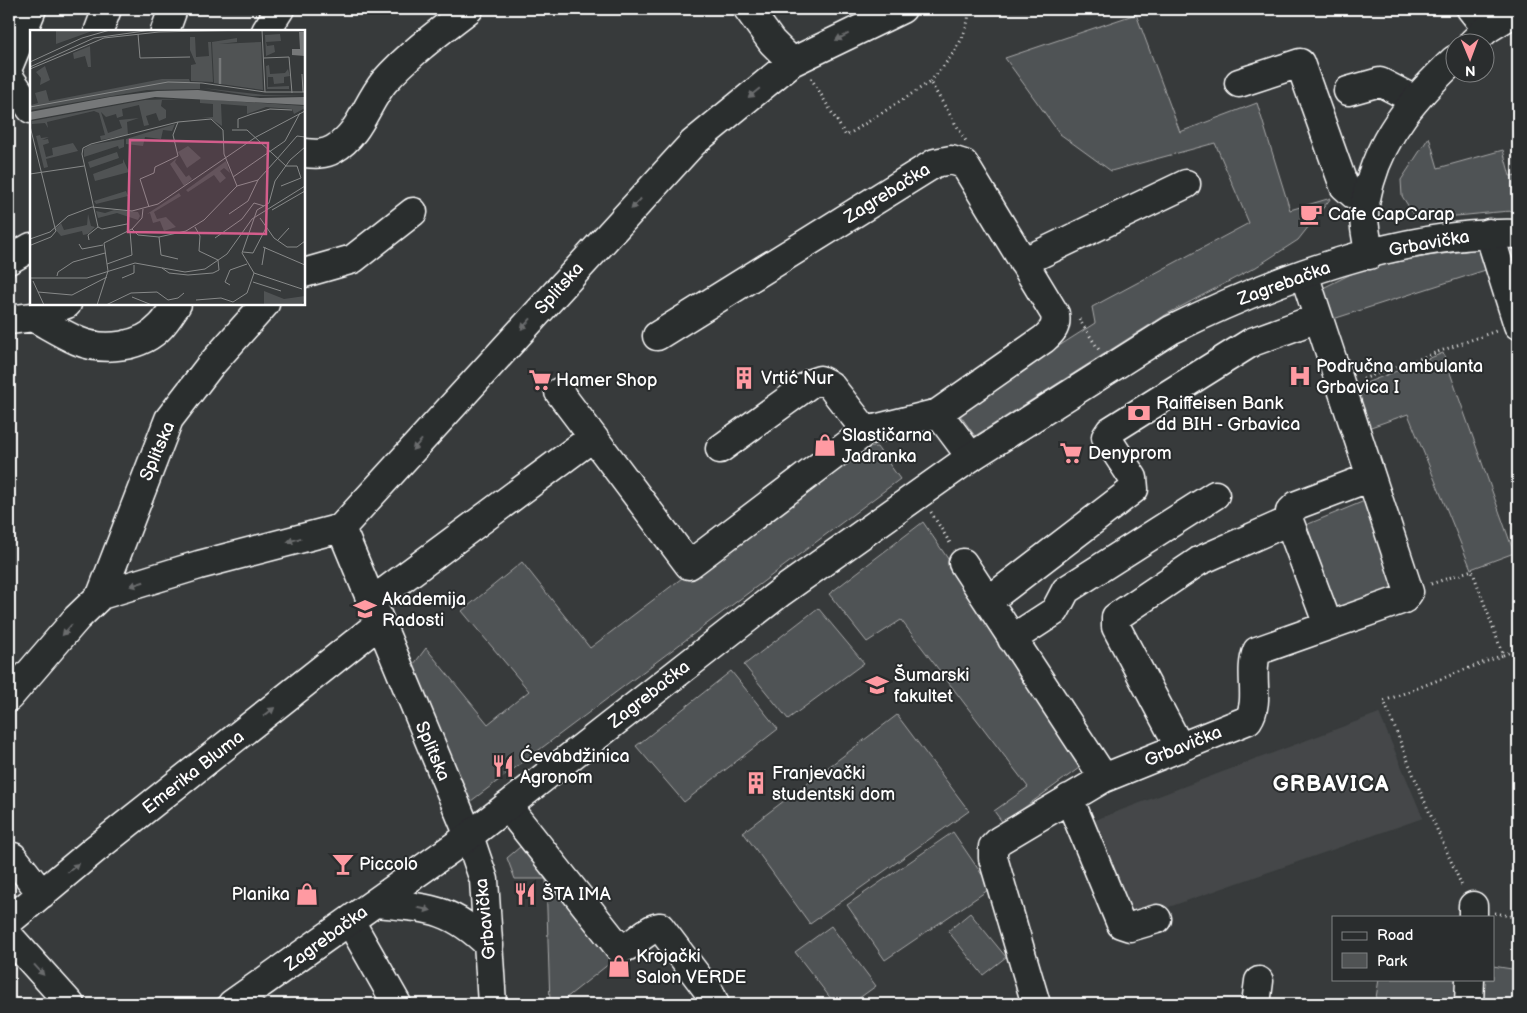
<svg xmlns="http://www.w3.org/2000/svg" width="1527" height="1013" font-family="'Balsamiq Sans',sans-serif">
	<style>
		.built { fill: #444748 }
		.green { fill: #505354; stroke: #a8a9aa }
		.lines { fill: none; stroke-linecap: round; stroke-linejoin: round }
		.minor-casing { stroke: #fff; stroke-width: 31 }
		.major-casing { stroke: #fff; stroke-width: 31 }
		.path { stroke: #fff; stroke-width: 3; stroke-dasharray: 1 4; stroke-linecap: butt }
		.minor { stroke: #2a2d2e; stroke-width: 28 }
		.major { stroke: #2a2d2e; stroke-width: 28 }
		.oneway { fill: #6a6c6d }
		.labels { text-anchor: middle; stroke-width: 4; stroke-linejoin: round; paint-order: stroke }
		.street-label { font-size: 18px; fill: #fff; stroke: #2a2d2e }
		.poi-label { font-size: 18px; fill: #fff; stroke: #2a2d2e; text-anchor: start }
		.district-label { font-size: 22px; font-weight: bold; letter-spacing: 1px; fill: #fff; stroke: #2a2d2e }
		.inset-river { fill: none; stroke: #767879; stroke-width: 2.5 }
		.inset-road { fill: none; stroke: #878989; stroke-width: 1 }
		.view { fill: #d45d8c; fill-opacity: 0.15; stroke: #d45d8c; stroke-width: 2.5 }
		.inset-edge { fill: none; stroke: #fff; stroke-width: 2.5 }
	</style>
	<rect width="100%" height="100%" fill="#373a3b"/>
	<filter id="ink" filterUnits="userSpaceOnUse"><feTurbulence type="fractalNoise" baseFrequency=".02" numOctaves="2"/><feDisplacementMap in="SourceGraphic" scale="10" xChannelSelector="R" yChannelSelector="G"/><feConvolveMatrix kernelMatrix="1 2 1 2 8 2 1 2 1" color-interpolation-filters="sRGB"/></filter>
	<g filter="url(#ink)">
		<path class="built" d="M1379 713 1423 818 1129 921 1087 823Z"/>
		<path class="green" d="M1136 14 1180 132 1257 103 1290 210 1331 198 1298 240 1256 267 1167 314 975 436 957 411 1095 323 1092 307 1249 223 1215 143 1111 171 1060 134 1005 58Z
			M1429 137 1438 168 1503 150 1510 176 1518 175V211C1486 211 1443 221 1414 215L1402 196 1401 180Z
			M1473 250 1491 251 1501 265 1330 320 1317 291 1359 270 1427 256Z
			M1443 353 1514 553 1471 569 1408 414 1368 428 1353 388Z
			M877 447 900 479 467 804 411 668 426 648 488 724 529 691 462 611 522 562 590 648 853 448Z
			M1367 500 1399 591 1339 613 1306 525Z
			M923 522 1086 763 1003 823 994 811 1028 787 901 620 867 642 829 594Z
			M818 608 864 663 788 719 744 665Z
			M731 671 778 729 684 802 636 746Z
			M897 715 969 811 810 924 743 832Z
			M953 832 991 888 885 960 847 905Z
			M534 835 629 948 566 998V1004H550L546 879H515L507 858Z
			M970 913 1006 957 983 975 948 931Z
			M831 926 876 986 851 1004H835L795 952Z
			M1493 966 1518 970V1004H1375L1379 979H1493Z"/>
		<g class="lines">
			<defs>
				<path id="minor" d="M748 9 772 42 792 62
					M1471 9 1487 29
					M99 30 107 9
					M165 31 173 9
					M9 65 32 9
					M9 77 31 109
					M1239 83 1300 63 1344 186 1353 194 1365 200
					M1348 91 1380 82 1415 100
					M304 153C314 154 324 155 334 149 360 134 366 104 384 82 409 54 439 32 469 9
					M1489 233 1518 325
					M1023 262 1186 184
					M304 273 353 259 413 212
					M33 317C48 325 62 334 78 341 104 352 142 347 161 326 167 320 172 311 177 304
					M9 320 33 317 67 304
					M559 392 593 437
					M938 413 971 457
					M720 449 811 383 820 380 830 385 866 431
					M341 528 469 836 484 880 492 1004
					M963 563 1104 778
					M101 595 199 565 341 528 693 143 792 62 902 9
					M988 601 1134 489 1133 478 1106 437 1110 431 1252 342 1318 318
					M371 602 593 437 689 565 866 431 938 413 1044 339C1053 331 1057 326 1055 314L964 164 951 160 935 163 657 336
					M1328 625 1289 521 1290 512 1297 505 1371 477
					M1012 639 1055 611 1066 590 1215 495
					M9 697 77 618 101 595 169 419 209 367 265 304
					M1180 748 1116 627V617L1199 561 1289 521
					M1069 798 1121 924 1130 927 1157 919
					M507 806 620 949C636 946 644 929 660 927L710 993 715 1004
					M13 857 42 894
					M1473 917V906
					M9 921 94 850 379 624
					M350 921 397 1004
					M9 936 70 1004
					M1036 1004 993 858V847L1000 840 1104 778 1248 720C1261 701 1248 673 1257 651L1404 599 1409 592 1304 274
					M1256 1004 1259 981
					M1469 1004 1470 979"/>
				<path id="major" d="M266 31 280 9
					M1473 42 1487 29 1518 10
					M1369 255C1368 242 1364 229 1364 216 1364 205 1367 193 1370 182 1384 132 1417 95 1454 60
					M9 260 31 247
					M376 903C428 908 450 907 489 945
					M232 1004 469 836 781 592 971 457 1171 330C1274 279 1403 231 1518 234"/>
			</defs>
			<use href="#minor" class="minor-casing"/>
			<use href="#major" class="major-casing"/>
			<path class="path" d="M811 78 846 136 930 82 966 141
				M930 82C948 61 969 38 969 9
				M1079 319 1099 350
				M1363 379 1496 331
				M931 512 950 543
				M1431 584 1472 570 1503 655 1384 701 1420 791 1462 886
				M1503 655 1518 649
				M1495 913 1518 918"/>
			<use href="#minor" class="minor"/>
			<use href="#major" class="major"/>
		</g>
		<defs><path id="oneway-solid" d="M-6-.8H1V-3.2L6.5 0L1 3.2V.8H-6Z" transform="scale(1.25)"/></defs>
		<g class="oneway">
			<use href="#oneway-solid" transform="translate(842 37) rotate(153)"/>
			<use href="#oneway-solid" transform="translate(754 93) rotate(141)"/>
			<use href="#oneway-solid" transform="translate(636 204) rotate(133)"/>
			<use href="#oneway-solid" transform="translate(526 324) rotate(132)"/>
			<use href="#oneway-solid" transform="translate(417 445) rotate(132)"/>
			<use href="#oneway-solid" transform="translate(294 540) rotate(164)"/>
			<use href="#oneway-solid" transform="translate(137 584) rotate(163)"/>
			<use href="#oneway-solid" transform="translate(67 630) rotate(131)"/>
			<use href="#oneway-solid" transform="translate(269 712) rotate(-38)"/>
			<use href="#oneway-solid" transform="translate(73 868) rotate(-40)"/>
			<use href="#oneway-solid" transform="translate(424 909) rotate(12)"/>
			<use href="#oneway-solid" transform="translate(39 970) rotate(48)"/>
		</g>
	</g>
	<defs>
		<symbol id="cafe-bare" viewBox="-9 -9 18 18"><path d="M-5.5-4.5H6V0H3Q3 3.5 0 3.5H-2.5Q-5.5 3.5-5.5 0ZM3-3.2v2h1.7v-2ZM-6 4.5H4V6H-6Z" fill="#ff9aa2" stroke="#2a2d2e" stroke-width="2.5" paint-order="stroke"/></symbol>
		<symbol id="hospital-bare" viewBox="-9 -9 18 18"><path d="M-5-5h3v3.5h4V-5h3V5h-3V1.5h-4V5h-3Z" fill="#ff9aa2" stroke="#2a2d2e" stroke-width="2.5" paint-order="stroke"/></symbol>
		<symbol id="building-bare" viewBox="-9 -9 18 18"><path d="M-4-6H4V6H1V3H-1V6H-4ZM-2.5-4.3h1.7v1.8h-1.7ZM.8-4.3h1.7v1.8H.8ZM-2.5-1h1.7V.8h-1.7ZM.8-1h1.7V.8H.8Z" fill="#ff9aa2" stroke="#2a2d2e" stroke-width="2.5" paint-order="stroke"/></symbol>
		<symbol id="supermarket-bare" viewBox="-9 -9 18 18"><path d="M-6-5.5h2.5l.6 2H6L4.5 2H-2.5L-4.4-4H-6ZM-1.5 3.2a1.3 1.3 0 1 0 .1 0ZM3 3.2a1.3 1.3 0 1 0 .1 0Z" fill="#ff9aa2" stroke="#2a2d2e" stroke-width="2.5" paint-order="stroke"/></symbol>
		<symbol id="bank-bare" viewBox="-9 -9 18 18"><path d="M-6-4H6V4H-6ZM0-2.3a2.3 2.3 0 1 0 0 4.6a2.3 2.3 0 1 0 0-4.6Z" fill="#ff9aa2" stroke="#2a2d2e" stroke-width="2.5" paint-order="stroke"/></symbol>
		<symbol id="shop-bare" viewBox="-9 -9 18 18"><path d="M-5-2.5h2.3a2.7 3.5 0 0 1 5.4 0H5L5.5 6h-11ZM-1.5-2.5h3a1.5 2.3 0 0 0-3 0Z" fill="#ff9aa2" stroke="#2a2d2e" stroke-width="2.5" paint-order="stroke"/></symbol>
		<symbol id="school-bare" viewBox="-9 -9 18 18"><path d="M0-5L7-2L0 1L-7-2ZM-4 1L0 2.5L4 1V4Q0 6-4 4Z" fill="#ff9aa2" stroke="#2a2d2e" stroke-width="2.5" paint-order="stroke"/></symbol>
		<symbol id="university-bare" viewBox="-9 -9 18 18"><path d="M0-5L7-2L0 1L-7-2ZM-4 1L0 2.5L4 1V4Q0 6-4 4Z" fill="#ff9aa2" stroke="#2a2d2e" stroke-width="2.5" paint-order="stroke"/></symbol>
		<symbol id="restaurant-bare" viewBox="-9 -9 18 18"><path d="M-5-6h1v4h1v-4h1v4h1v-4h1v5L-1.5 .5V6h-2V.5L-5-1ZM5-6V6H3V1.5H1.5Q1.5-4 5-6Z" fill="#ff9aa2" stroke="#2a2d2e" stroke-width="2.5" paint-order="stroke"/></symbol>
		<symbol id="bar-bare" viewBox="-9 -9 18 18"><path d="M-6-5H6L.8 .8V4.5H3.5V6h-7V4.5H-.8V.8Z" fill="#ff9aa2" stroke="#2a2d2e" stroke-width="2.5" paint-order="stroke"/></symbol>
	</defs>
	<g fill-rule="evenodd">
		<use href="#cafe-bare" x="1295" y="198" width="32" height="32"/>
		<use href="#hospital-bare" x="1284" y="360" width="32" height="32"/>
		<use href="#building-bare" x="728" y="362" width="32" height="32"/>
		<use href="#supermarket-bare" x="524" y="364" width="32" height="32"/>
		<use href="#bank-bare" x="1123" y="397" width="32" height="32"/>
		<use href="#shop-bare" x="809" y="429" width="32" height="32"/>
		<use href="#supermarket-bare" x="1055" y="437" width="32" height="32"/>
		<use href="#school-bare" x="349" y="593" width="32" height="32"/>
		<use href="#university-bare" x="861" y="669" width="32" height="32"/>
		<use href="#restaurant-bare" x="487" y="750" width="32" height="32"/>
		<use href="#building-bare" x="740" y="767" width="32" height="32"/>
		<use href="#bar-bare" x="327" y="848" width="32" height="32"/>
		<use href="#shop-bare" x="291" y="878" width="32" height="32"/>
		<use href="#restaurant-bare" x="509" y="878" width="32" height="32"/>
		<use href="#shop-bare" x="603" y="950" width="32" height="32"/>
	</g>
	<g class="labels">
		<g class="street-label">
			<text transform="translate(887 193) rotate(-32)" y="6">Zagrebačka</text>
			<text transform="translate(1429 243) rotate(-10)" y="6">Grbavička</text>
			<text transform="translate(1284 283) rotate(-20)" y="6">Zagrebačka</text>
			<text transform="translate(559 288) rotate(-48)" y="6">Splitska</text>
			<text transform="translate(157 451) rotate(-67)" y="6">Splitska</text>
			<text transform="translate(649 694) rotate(-38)" y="6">Zagrebačka</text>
			<text transform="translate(1183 746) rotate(-22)" y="6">Grbavička</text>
			<text transform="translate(433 751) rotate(67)" y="6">Splitska</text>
			<text transform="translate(193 772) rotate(-38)" y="6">Emerika Bluma</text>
			<text transform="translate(485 919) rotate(-96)" y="6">Grbavička</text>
			<text transform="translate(326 938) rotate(-36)" y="6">Zagrebačka</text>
		</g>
		<g class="poi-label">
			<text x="1328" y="220">Cafe CapCarap</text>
			<text x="1316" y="372">Područna ambulanta<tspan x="1316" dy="21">Grbavica I</tspan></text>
			<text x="761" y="384">Vrtić Nur</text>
			<text x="556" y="386">Hamer Shop</text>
			<text x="1156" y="409">Raiffeisen Bank<tspan x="1156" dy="21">dd BIH - Grbavica</tspan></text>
			<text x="842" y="441">Slastičarna<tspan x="842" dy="21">Jadranka</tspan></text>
			<text x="1088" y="459">Denyprom</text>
			<text x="382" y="605">Akademija<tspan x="382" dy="21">Radosti</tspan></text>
			<text x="894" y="681">Šumarski<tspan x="894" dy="21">fakultet</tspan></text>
			<text x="520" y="762">Ćevabdžinica<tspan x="520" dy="21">Agronom</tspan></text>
			<text x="772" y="779">Franjevački<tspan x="772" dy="21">studentski dom</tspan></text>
			<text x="359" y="870">Piccolo</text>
			<text x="290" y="900" text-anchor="end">Planika</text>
			<text x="542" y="900">ŠTA IMA</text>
			<text x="636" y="962">Krojački<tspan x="636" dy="21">Salon VERDE</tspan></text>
		</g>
		<g class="district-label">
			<text x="1331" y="791">GRBAVICA</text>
		</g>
	</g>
	<g transform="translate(30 30)">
		<rect width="275" height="275" fill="#373a3b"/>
		<path d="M26 0H65L26 14ZM250 4 251 11 236 12 237 16 244 15 245 22 236 26 235 5ZM160 7H165L166 27 179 26 178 12H181L183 52 161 51V35L166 34 160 20ZM207 8V12L189 14 231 12 233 60 184 53 182 12ZM60 16 61 37H58L55 26 44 29 43 23ZM239 35 240 44 255 43 258 39 260 46 254 47V53L244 54 243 47H238V57L259 56V59H237L236 36ZM15 36 20 50 10 55 11 48 6 42ZM132 49H159L160 52 170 53V59L117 60 1 80V75L8 73 5 63 16 60 19 71ZM173 58 234 65 275 66H222ZM169 68 132 70 131 76 136 80V88L129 91 126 83 116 86 119 95 114 96 109 75 92 79 93 86 87 88 86 84 76 87 71 82 78 103 92 98 89 90 109 88 97 92 98 105 71 110 70 106 75 105 69 83 64 81 17 92 18 98 15 93 2 94 6 110 2 94V91L115 70ZM170 69 275 76V78L264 84 262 79 236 77 217 84V76L191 74 192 96 180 88H171L183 87V74L170 73ZM145 94 142 101 133 100 131 109 115 107 113 116 96 114V109ZM10 105 11 108 19 107 12 110 18 109 19 113 13 115 16 127 23 125 22 118 43 113 48 121 16 129 18 137 14 138 6 106ZM94 109V117L89 119 88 116 54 127V119L60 115ZM158 116 171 128 157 138 148 122ZM87 122 89 128 60 138 58 132ZM147 128 145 132 156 147 159 145 162 149 154 156 140 134ZM93 129 99 142 65 151 63 144 93 133ZM196 131 200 143 194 138 190 141 196 148 190 153 184 145 158 162 156 160ZM96 161 98 166 66 174 64 171ZM149 163 151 166 124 182 127 189 136 187 146 197 134 201 130 191 123 193 120 183 117 184ZM84 180 108 182 110 186 108 190 87 183 68 188 66 181 75 183ZM58 184 61 196 65 197 58 204 53 205 52 201 31 206 25 199 31 193 34 200 57 195ZM234 261 254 269 275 266V270L271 275H234Z" fill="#505354"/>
		<path d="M269 2H275V26L262 25V19H270ZM168 60 230 68 275 67V75L125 67 0 90V82L80 67 127 61Z" fill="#767879"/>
		<path class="inset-river" d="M190 28V54"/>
		<path class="inset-road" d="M232 0 235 62M108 4 110 28 160 27M234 28 259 27 262 63M0 32 52 8 80 0M0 37 64 8 122 0M0 39 74 8 129 2 221 0M272 44 273 62M0 77 138 52 172 53 235 62H275M0 96 25 198M208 98V89L222 84 240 79 262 80M202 100H217L256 136H267L271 148 251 156M247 129 267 106 275 107M0 144 54 136M203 147 255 111 270 83M119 177 110 149 124 143 125 137 148 126 143 105 148 92M242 180 275 161M199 184 218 171 228 150 247 129M230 188 244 208 257 217H267L275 211M68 197 72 199 97 194M102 199 108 205 129 207 156 201 174 190 207 156 228 150M129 207 131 225 148 229M185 208 212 189 224 173 234 176M0 209 20 202 38 186 62 177 102 181 128 174 226 107 275 81M59 210 58 205 68 197 52 124 53 118 61 114 148 92 181 89 193 100 194 124 207 156M248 210 259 198M49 214 52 219 73 215M1 215 21 207 26 201 25 198M233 217 275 235M213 222 223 223 236 198M77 234 102 225 100 201M232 235 235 217M132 238 139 243 158 245 183 243 189 240 188 230 169 221 170 206 165 197M224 243 272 259M27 246 28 242 43 232 75 223M0 248H57L105 233 155 242 175 239 197 224 222 189 275 156M92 248 104 243V235M3 251 14 275M223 252 251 261M200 255 195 252 200 240 217 234M8 262 42 265 77 247M102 267 122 275M166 270 191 268 203 272 217 263 224 243 212 223 227 180 239 173 245 151 260 130 275 117M67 275 78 241 74 213 102 199 112 188 113 179M76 275 101 263 127 262 138 270 148 268 154 263"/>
		<path class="view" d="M100 110 238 113 236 204 98 202Z"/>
		<rect width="275" height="275" class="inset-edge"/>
	</g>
	<rect width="1527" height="1013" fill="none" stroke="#2a2d2e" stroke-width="30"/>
	<rect x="15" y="15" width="1497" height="983" fill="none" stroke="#fff" stroke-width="2" filter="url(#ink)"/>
	<rect x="1332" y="916" width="162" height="65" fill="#2a2d2e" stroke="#7f8182"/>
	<rect x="1342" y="932" width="25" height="8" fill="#2a2d2e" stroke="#7f8182"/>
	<text x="1377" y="940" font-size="15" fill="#ffffff">Road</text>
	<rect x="1342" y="953" width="25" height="15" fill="#505354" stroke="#7f8182"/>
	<text x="1377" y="966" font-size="15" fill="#ffffff">Park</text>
	<g transform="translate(1470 58) rotate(179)"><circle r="24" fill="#2a2d2e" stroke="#7f8182"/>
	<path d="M0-4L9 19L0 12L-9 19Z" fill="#ff9aa2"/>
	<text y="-8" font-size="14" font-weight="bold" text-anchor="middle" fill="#ffffff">N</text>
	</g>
</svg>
